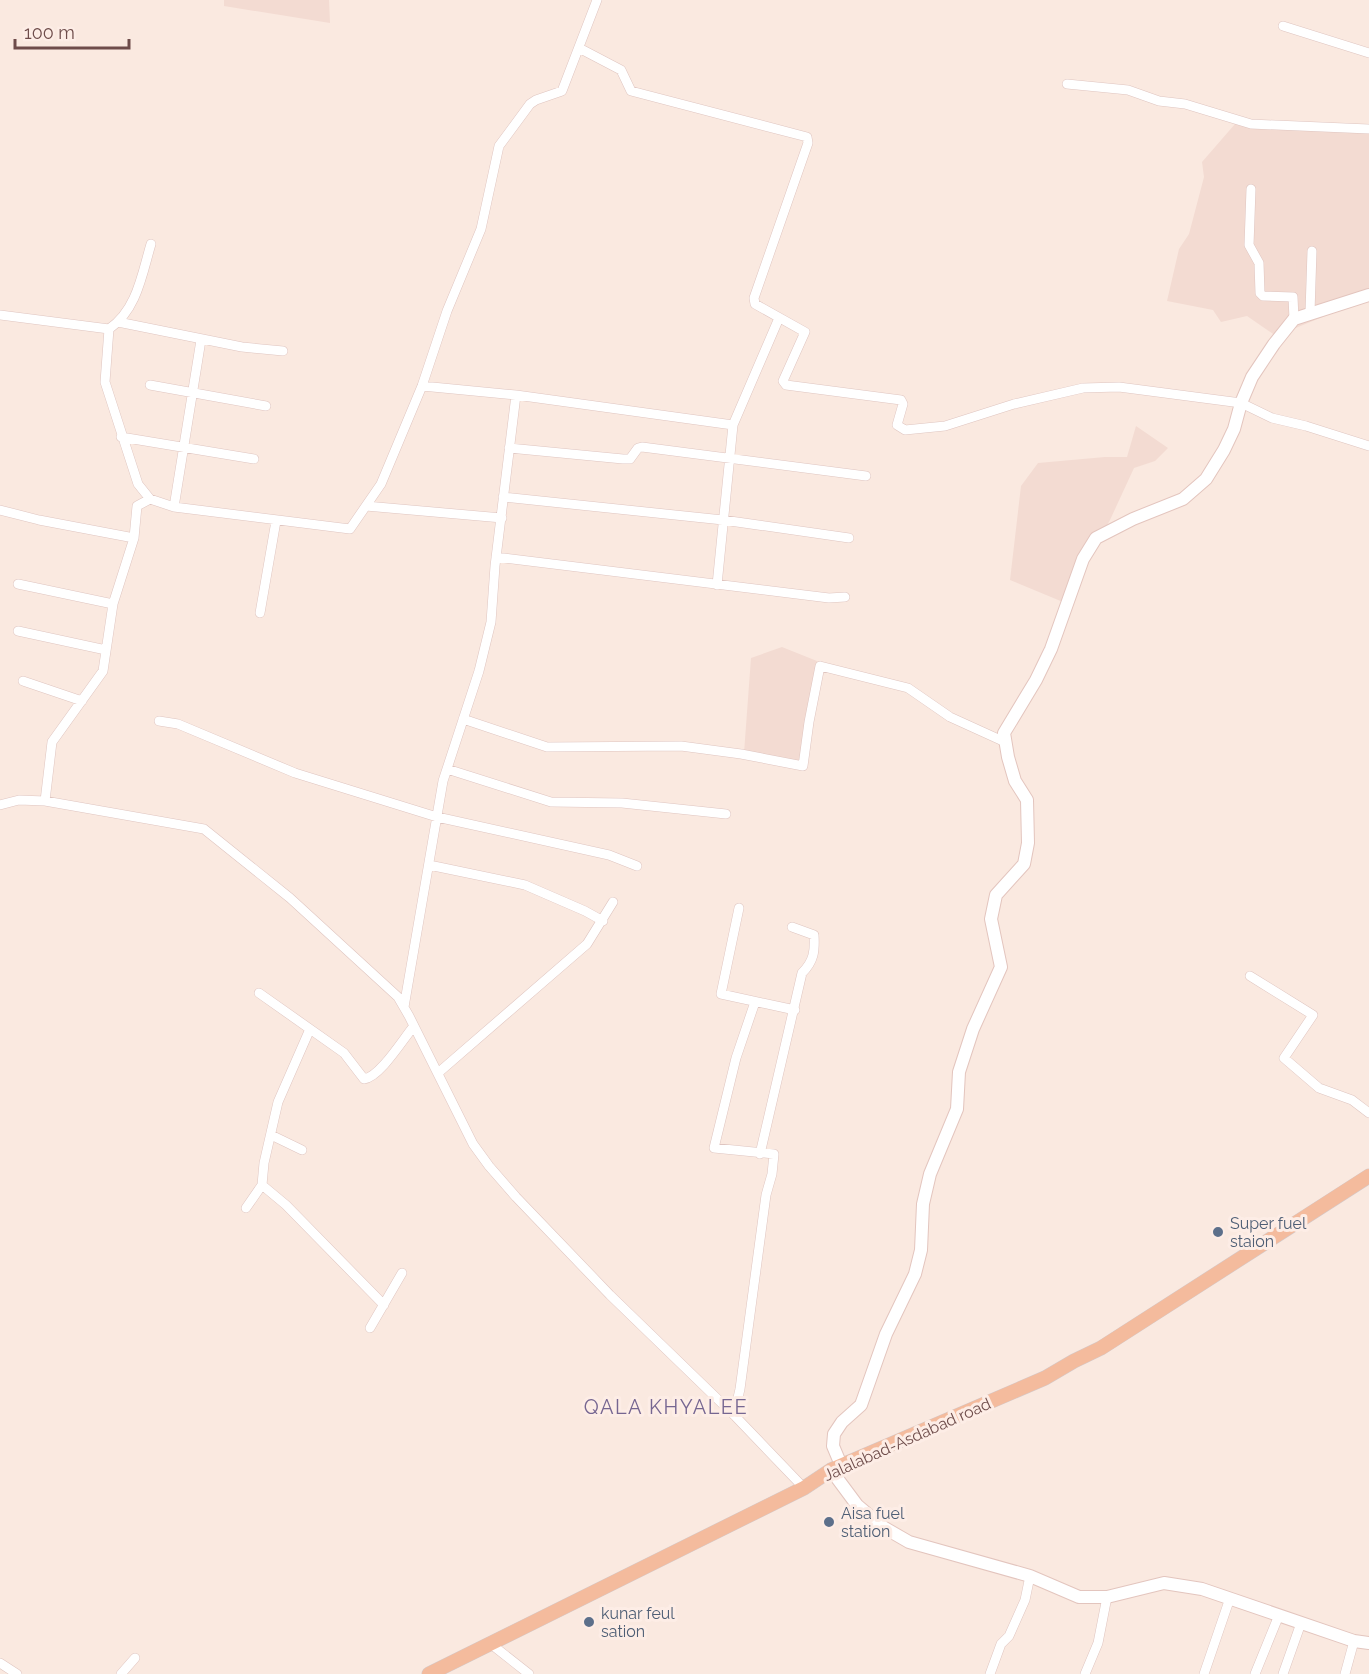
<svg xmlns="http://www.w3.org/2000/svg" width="1369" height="1674" font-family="Raleway,sans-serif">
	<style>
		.residential { fill: #f3dbd2 }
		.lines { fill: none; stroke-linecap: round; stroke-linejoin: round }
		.street-casing { stroke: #dfc5c0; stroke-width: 10 }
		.secondary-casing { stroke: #e3c5be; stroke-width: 14 }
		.primary-casing { stroke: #d4c9c9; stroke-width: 15 }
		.street { stroke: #fff; stroke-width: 9 }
		.secondary { stroke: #fff; stroke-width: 12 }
		.primary { stroke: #f4bb9d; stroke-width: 14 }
		.service-dot { fill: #5c6f8a; stroke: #fdede6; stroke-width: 2 }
		.labels { text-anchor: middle; stroke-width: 6; stroke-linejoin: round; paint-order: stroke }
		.service-label { font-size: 16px; fill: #4e5e75; stroke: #fdede6; text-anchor: start }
		.street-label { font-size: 16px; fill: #6e4c4a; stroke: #fdede6 }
		.quarter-label { font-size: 20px; letter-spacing: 1.5px; fill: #766691; stroke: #fdede6 }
	</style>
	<rect width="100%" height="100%" fill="#fae9e0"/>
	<path class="residential" d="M224 0H329L330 23 224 6Z
		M1235 124 1369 129V298L1276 336 1247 316 1221 322 1213 310 1167 301 1179 249 1189 234 1204 177 1202 162Z
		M1136 426 1168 448 1155 461 1134 468 1110 520 1063 602 1010 580 1021 486 1038 463 1105 457H1127Z
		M782 647 817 661 803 761 744 753 751 658Z"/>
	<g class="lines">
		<defs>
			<path id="street" d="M1283 26 1369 53
				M579 48 621 70 631 91 807 137 808 143 754 298 755 304 805 332 783 381 786 385 901 400 903 404 897 425 905 430 945 426 1014 404 1083 388 1119 387 1241 403 1272 418 1306 426 1369 446
				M1067 84 1128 90 1159 101 1185 104 1251 124 1369 129
				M1251 189 1249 245 1259 263 1260 293 1263 296 1293 297 1294 319
				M1310 312 1312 251
				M0 315 109 329
				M118 322 242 347 283 351
				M150 385 266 406
				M516 395 733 425
				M121 437 254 459
				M509 448 623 459H630L638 448 642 447 866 476
				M503 497 723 520 849 538
				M150 499 138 484 105 382 109 329C137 310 142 274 151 244
				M366 506 502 518
				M174 507 201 340
				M0 510 39 520 134 538
				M496 557 829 598 845 597
				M18 584 113 604
				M717 585 733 425 779 318
				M260 613 276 521
				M18 631 106 650
				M23 681 82 701
				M463 719 547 747 681 746 741 754 803 766 809 722 820 666 908 688 950 717 1005 742
				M159 721 178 724 295 773 437 817 609 855 637 866
				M447 769 551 802 622 803 726 814
				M45 801 52 742 103 671 113 604 134 538 137 506 150 499 174 507 350 529 381 484 422 386 447 311 481 229 499 146 530 104 536 100 562 91 597 0
				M0 805 19 800 45 801 204 829 290 898 398 997 409 1016 473 1144 489 1166 516 1197 610 1295 734 1415 804 1488
				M429 865 525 885 585 911 603 921
				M739 908 721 994 795 1010
				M1250 976 1313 1015 1284 1058 1319 1088 1352 1100 1369 1113
				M259 993 344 1053 364 1079C380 1077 403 1039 414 1026
				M404 1007 443 781 479 671 491 622 495 566 516 395 422 386
				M438 1073 587 944 613 902
				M271 1135 302 1150
				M760 1154 802 973C814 961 815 951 814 935L792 927
				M262 1185 286 1205 384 1305
				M246 1208 262 1185 264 1163 278 1102 310 1029
				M370 1328 402 1273
				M734 1415 740 1389 766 1195 772 1174 774 1154 714 1148 736 1058 755 1002
				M491 1644 529 1674
				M0 1663 17 1674
				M121 1674 135 1658
				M990 1674 1001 1644 1009 1636 1025 1600 1030 1576
				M1085 1674 1098 1643 1107 1597
				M1204 1674 1230 1598
				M1255 1674 1279 1615
				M1283 1674 1301 1623
				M1345 1674 1354 1641"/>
			<path id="secondary" d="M841 1465 833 1446 834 1434 842 1422 861 1405 886 1334 915 1274 921 1250 923 1204 930 1174 957 1109 959 1072 973 1029 1001 967 991 919 996 895 1024 864 1028 843 1027 800 1015 781 1008 757 1004 733 1036 680 1051 649 1083 559 1096 538 1133 519 1183 499 1206 479 1224 450 1234 429 1241 403 1252 377 1274 344 1294 319 1369 295
				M831 1470 857 1505 883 1527 909 1542 1030 1576 1079 1597H1107L1164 1583 1202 1589 1354 1641 1369 1643"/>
			<path id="primary" d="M429 1674 804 1488 831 1470 1045 1378 1074 1361 1101 1348 1369 1176"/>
		</defs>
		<use href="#street" class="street-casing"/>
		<use href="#secondary" class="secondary-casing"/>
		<use href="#primary" class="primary-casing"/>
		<use href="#street" class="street"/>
		<use href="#secondary" class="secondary"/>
		<use href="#primary" class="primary"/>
	</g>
	<g class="service-dot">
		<circle cx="1218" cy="1232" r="6"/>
		<circle cx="829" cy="1522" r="6"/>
		<circle cx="589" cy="1622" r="6"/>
	</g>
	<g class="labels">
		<g class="service-label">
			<text x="1230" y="1229">Super fuel<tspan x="1230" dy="18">staion</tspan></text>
			<text x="841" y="1519">Aisa fuel<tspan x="841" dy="18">station</tspan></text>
			<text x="601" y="1619">kunar feul<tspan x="601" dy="18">sation</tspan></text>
		</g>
		<g class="street-label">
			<text transform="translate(907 1439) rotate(-24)" y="6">Jalalabad-Asdabad road</text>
		</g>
		<g class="quarter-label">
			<text x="666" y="1414">QALA KHYALEE</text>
		</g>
	</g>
	<path d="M15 39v9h114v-9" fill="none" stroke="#6e4c4a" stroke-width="3"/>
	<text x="24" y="39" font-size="18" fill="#6e4c4a" stroke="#fdede6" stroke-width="4.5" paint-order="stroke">100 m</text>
</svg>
